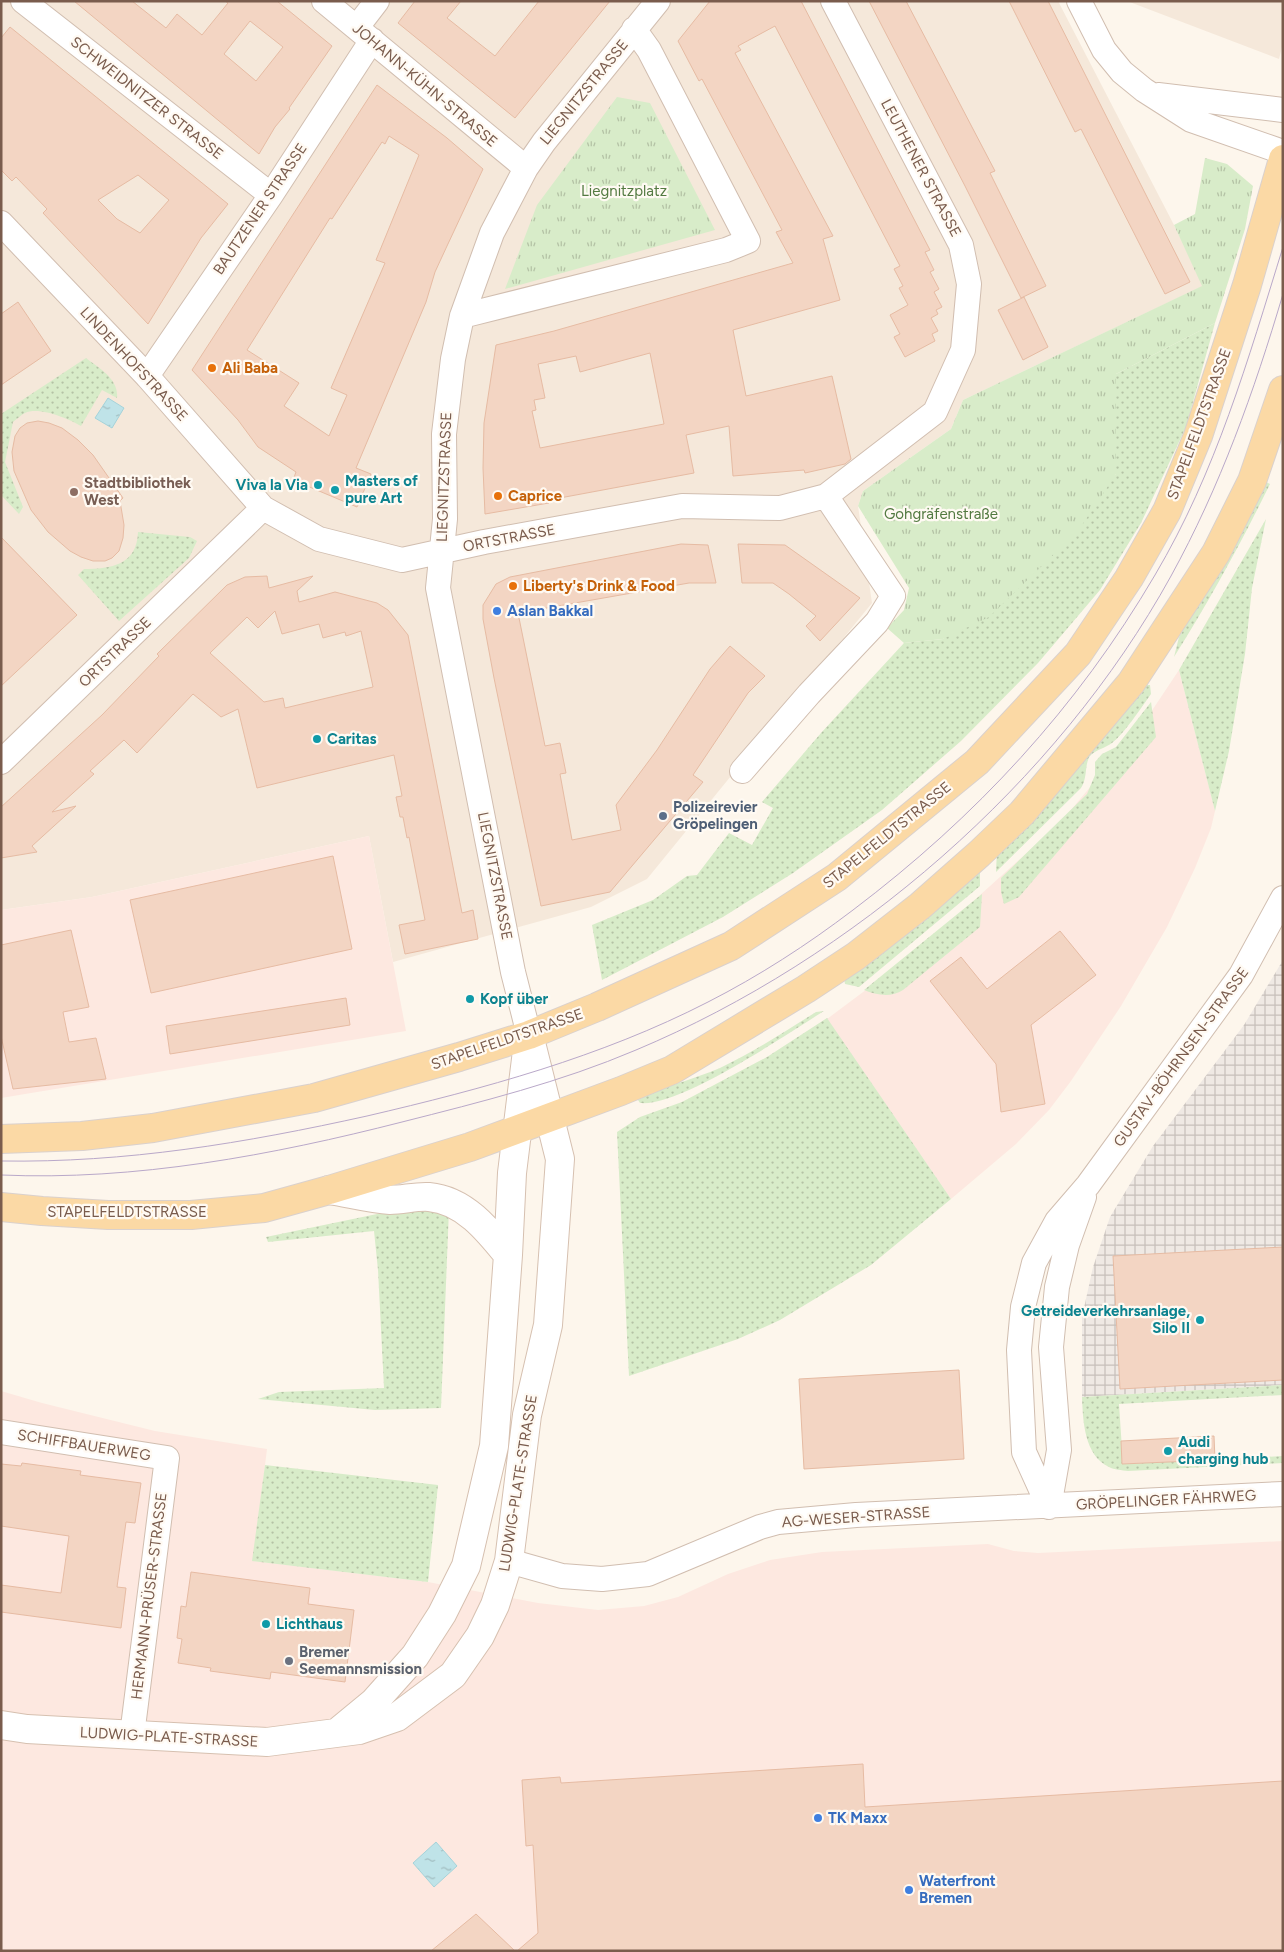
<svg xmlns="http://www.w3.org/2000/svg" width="1284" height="1952" font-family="Figtree,sans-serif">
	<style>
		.residential { fill: #f5e8da }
		.commercial { fill: #fde8e0 }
		.industrial { fill: url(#industrial-grid) }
		.grass { fill: url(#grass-dots) }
		.park { fill: url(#park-tufts) }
		.water { fill: url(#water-ripples); stroke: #a5d3da }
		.building { fill: #f3d5c3; stroke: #e6bba3; fill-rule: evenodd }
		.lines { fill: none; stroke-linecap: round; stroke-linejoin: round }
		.street-casing { stroke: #d1beb0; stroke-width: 26 }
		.secondary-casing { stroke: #d6c0b0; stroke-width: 30 }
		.primary-casing { stroke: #dad1cd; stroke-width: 30 }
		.street { stroke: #fff; stroke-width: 24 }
		.secondary { stroke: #fff; stroke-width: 28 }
		.primary { stroke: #fbd9a5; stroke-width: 28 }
		.tram { stroke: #b9a8c9; stroke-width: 1 }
		.food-dot { fill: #e8710a; stroke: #fffaf3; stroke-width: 2 }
		.culture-dot { fill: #0f9aa8; stroke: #fffaf3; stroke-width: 2 }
		.education-dot { fill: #8d6e63; stroke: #fffaf3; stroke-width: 2 }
		.shop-dot { fill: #3f7fe0; stroke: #fffaf3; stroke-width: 2 }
		.service-dot { fill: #5c6f8a; stroke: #fffaf3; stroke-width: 2 }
		.worship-dot { fill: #6b7280; stroke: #fffaf3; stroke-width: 2 }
		.labels { text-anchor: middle; stroke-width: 4.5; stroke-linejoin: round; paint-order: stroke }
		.street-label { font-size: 15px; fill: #7a5c4d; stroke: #fffaf3 }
		.park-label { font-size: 15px; fill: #537a41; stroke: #fffaf3 }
		.food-label { font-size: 15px; font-weight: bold; fill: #c56008; stroke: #fffaf3; text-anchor: start }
		.culture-label { font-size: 15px; font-weight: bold; fill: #0d838f; stroke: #fffaf3; text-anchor: start }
		.education-label { font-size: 15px; font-weight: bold; fill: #785e54; stroke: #fffaf3; text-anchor: start }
		.shop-label { font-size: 15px; font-weight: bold; fill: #366cbe; stroke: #fffaf3; text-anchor: start }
		.service-label { font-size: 15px; font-weight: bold; fill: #4e5e75; stroke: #fffaf3; text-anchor: start }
		.worship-label { font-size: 15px; font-weight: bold; fill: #5b616d; stroke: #fffaf3; text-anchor: start }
	</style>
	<defs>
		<pattern id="industrial-grid" width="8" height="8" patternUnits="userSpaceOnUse" patternTransform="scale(1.25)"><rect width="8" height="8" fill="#efe9e4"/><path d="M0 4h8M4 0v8" fill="none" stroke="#c7c0bb"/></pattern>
		<pattern id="grass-dots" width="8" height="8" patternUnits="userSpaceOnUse" patternTransform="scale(1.25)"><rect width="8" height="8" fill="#d8ecc9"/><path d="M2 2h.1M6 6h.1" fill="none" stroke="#b4c2a5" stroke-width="1.8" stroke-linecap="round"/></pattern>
		<pattern id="park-tufts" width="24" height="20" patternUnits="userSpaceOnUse" patternTransform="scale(1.25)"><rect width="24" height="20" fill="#d8ecc9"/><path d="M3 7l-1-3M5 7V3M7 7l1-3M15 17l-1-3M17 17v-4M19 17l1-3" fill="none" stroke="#b4c2a5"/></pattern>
		<pattern id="water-ripples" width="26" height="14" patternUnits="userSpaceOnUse" patternTransform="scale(1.25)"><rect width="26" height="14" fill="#bfe3e8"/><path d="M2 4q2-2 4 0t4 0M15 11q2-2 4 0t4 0" fill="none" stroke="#a0bbbe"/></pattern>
	</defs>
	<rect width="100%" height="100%" fill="#fdf6ec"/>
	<path class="residential" d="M1 1H1058L1174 225 1203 286 963 400 951 429 863 491 858 506 872 603 647 879 591 907 393 962 369 836 92 897 1 910Z
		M1127 1H1283V43L1279 59Z"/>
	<path class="commercial" d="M1179 670 1215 811 1211 828 1195 868 1167 927 1121 1006 1071 1081 1049 1110 1016 1144 951 1199 827 1019 918 951 1060 823 1143 724Z
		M369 836 406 1031 1 1098V910L92 897Z
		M1 1391 42 1403 155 1431 267 1449 253 1561 428 1582 538 1603 598 1610 644 1606 678 1597 728 1574 770 1560 822 1552 988 1544 1014 1551 1038 1553 1283 1541V1951H1Z"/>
	<path class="industrial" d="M1283 960V1385L1082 1397V1317L1093 1267 1110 1217 1153 1146 1244 1025Z"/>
	<path class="grass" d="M1215 323 1186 427 1141 523 1100 590 1038 663 961 741 882 810 793 873 723 917 602 980 592 925 653 900 687 876 697 875 729 833 752 845 773 808 762 802 821 733 904 643 943 639 1116 474V374Z
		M86 358C100 369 119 379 117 398L102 390 81 426C69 419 39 406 25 413 21 415 17 419 13 422L5 462 23 507 19 514 1 495V414Z
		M1266 482 1270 484C1241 543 1210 600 1174 657L1179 637 1234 545Z
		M1266 519 1252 588 1245 654 1229 751 1215 811 1179 670Z
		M138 532 190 537 197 541 189 558 119 621 78 575 84 569C111 569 137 565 138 532Z
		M1144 685H1150L1151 694C1141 708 1124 734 1112 743 1105 748 1096 750 1091 755 1084 762 1088 778 1081 788L996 872 997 850 1027 824 1089 755Z
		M1151 702 1156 737 1019 897 1004 904 1001 892V878L1087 794 1095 775V762L1102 754 1116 747Z
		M980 869V886L859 987 845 984 844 978Z
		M982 894 980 927 903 990C891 998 876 995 864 990Z
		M824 1011C787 1034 680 1107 640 1103L638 1100C664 1086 692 1080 720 1068 754 1052 784 1032 816 1012Z
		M827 1018 951 1199 871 1265 780 1320 738 1339 629 1376 617 1132 640 1117 682 1102 767 1057Z
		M406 1208 449 1209 441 1408 375 1410 258 1399 279 1392 384 1388 378 1270 374 1231 268 1242 266 1237Z
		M1283 1385V1395L1119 1404 1123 1464 1283 1456V1463L1128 1471C1122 1470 1114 1470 1109 1467 1084 1455 1083 1421 1082 1397Z
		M265 1465 438 1485 428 1582 252 1561Z"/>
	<path class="park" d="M617 97 650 103 715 230 505 289 537 205Z
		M1205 158 1227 164 1253 186 1245 229 1215 323 1116 374V474L1078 531 989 617 943 639 904 643 887 628 904 610 909 588 858 506 863 491 951 429 963 400 1202 286 1174 225 1195 214Z"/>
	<path class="water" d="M108 398 124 408 112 428 95 418Z
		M436 1842 457 1866 434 1887 413 1863Z"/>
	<path class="building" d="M74 1H132L166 28 177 14 202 35 228 3 225 1H277L332 46 289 108 290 109 275 127 259 154ZM250 21 283 47 256 81 224 54Z
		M415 1H461L447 18 495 56 539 1H610L515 118 398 23Z
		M710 1H801L930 250 925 252 934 270 930 272 939 289 934 292 942 307 936 310 938 314 931 318 938 331 932 334 935 341 905 357 894 337 900 334 890 315 908 305 899 288 903 286 894 269 900 266 775 26 738 46 741 50 735 53 833 236 823 239 840 300 733 330 746 396 832 376 851 459 845 464 805 473 804 470 733 476 729 426 686 435 694 473 549 500V503L485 514 483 468 484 423 496 345 554 331 793 263 776 232 782 230 702 79 699 81 678 41ZM650 353 664 424 540 448 532 411 536 410 534 400 545 398 538 364 576 356 580 372Z
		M869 1H906L995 171 990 173 1046 286 1021 298 965 186Z
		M1009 1H1048L1190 282 1165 294 1081 129 1075 132Z
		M10 27 228 204 201 238 148 324 43 213 47 209 16 177 12 181 1 170V38ZM138 175 169 200 140 233 117 219 98 200Z
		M377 85 447 138 483 169 447 246 435 272 426 302 356 468 371 474 357 507 293 480 296 472 258 447 238 420 192 370ZM389 136 419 155 376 260 385 263 331 388 347 395 329 436 284 406 299 383 247 350 330 218 332 219 382 142 385 144Z
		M1024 297 1048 347 1023 360 998 310Z
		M18 302 51 351 1 385V314Z
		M38 421 49 423 62 428 78 440 93 455 123 498 120 501 124 525 123 538 119 551 112 558 105 561H93L81 557 70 551 48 532 31 510 14 471 12 452 15 436 20 428 27 423Z
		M1 537 77 615 1 686Z
		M681 544 708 545 716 583H689L518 613 545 746 560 743 566 773 560 774 572 840 621 830 616 805 657 750 710 669 730 646 765 676 748 693 693 775 703 782 610 892 541 906 494 678 483 619V605L496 584 510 577Z
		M738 544 785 545 860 598 820 641 806 626 816 616 789 594 773 583H742Z
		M267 576 269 588 313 576 297 591 299 602 335 592 377 603 388 610 408 635 462 913 473 910 478 939 405 954 399 925 425 920 409 837 407 838 403 817H400L396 797 402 796 394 755 257 788 238 709 221 717 193 694 137 753 124 740 90 771 94 774 52 812 76 806 32 846 37 852 1 858V807L102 715 159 656 157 654 227 585 245 577ZM275 611 282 634 319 624 323 638 345 632 346 636 361 631 373 687 285 708 283 698 264 702 210 653 247 617 258 628Z
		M333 856 352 949 151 993 130 900Z
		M71 930 89 1007 63 1012 69 1042 96 1038 106 1079 13 1089 1 1036V945Z
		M1060 931 1096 975 1031 1025 1045 1104 1001 1112 996 1064 930 981 961 957 987 989Z
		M346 998 350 1025 170 1054 166 1026Z
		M1283 1247V1380L1120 1389 1113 1256Z
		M959 1370 964 1459 804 1469 799 1379Z
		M1214 1436 1215 1460 1122 1464 1121 1441Z
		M22 1463 81 1471 80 1475 141 1483 135 1523 126 1522 117 1587 126 1588 121 1628 1 1612V1585L61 1593 69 1536 1 1526V1464L21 1466Z
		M191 1572 310 1588 308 1604 354 1610 345 1682 271 1672 270 1679 210 1671 211 1668 178 1663 182 1639 177 1638 181 1606 186 1607Z
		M863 1764 865 1807 1283 1781V1951H517L538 1933 533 1845 526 1846 522 1780 560 1777 561 1783Z
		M476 1914 515 1951H431Z"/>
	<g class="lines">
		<defs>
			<path id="street" d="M23 1 271 195
				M324 1 526 168
				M1079 1 1104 50 1122 72 1144 90 1191 120 1283 152
				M357 27 377 1
				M1158 95 1283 110
				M1 223 147 376 263 508 319 539 402 560 484 542 682 506 780 508 826 496 893 596 877 622 809 694 742 771
				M462 316 726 250 748 241 649 50 634 29
				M147 376 271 195 372 40
				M826 496 935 412 963 350 969 284 961 245 833 1
				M1 762 263 508
				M529 1035 513 972 438 588 445 519 444 434 453 359 462 316 492 233 526 168 544 142 658 1
				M1 1432 167 1458 132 1735
				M1049 1507 1024 1452 1019 1350 1023 1307 1034 1263 1057 1221 1088 1185 1241 975 1283 898
				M1049 1507 1059 1450 1051 1347 1057 1287 1067 1245 1084 1197
				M509 1561 562 1576 602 1579 648 1574 760 1527 778 1522 856 1515 1283 1494"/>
			<path id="secondary" d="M329 1190C349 1193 370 1199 390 1200 403 1200 416 1196 429 1197 464 1200 488 1230 508 1255
				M1 1725 27 1729 267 1742 359 1730 397 1717 453 1675 480 1636 495 1605 509 1561 527 1415 548 1325 560 1159 529 1035
				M340 1730 374 1702 415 1656 442 1614 466 1566 494 1446 508 1255 512 1173 527 1051"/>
			<path id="primary" d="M1 1139 82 1136 153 1128 314 1098 459 1057 529 1035 597 1007 731 946 837 877 977 762 1078 654 1129 578 1167 511 1198 436 1247 285 1283 159
				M1 1207 42 1211 108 1215H191L264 1208 329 1190 470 1147 621 1091 672 1070 806 989 856 956 920 906 979 854 1022 813 1131 683 1216 553 1252 481 1283 390"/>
		</defs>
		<use href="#street" class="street-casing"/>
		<use href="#secondary" class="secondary-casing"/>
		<use href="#primary" class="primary-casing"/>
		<use href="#street" class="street"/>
		<use href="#secondary" class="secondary"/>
		<use href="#primary" class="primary"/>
		<path class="tram" d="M1 1161C126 1163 245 1143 367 1116 483 1089 601 1057 708 1002 759 976 807 945 853 910 976 817 1077 708 1155 575 1216 472 1248 360 1283 247
			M1 1175C135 1181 273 1155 402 1122 481 1102 561 1082 636 1050 853 959 1057 783 1171 576 1220 487 1254 392 1283 294"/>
	</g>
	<g class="food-dot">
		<circle cx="212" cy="368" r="5"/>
		<circle cx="498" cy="496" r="5"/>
		<circle cx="513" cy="586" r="5"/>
	</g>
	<g class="culture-dot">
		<circle cx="318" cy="485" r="5"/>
		<circle cx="335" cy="490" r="5"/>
		<circle cx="317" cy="739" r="5"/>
		<circle cx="470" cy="999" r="5"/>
		<circle cx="1200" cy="1320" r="5"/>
		<circle cx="1168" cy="1451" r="5"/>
		<circle cx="266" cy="1624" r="5"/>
	</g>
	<circle class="education-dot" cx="74" cy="492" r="5"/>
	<g class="shop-dot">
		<circle cx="497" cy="611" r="5"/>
		<circle cx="818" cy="1818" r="5"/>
		<circle cx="909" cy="1890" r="5"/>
	</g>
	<circle class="service-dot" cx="663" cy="816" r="5"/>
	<circle class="worship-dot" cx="289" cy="1661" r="5"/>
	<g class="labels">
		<g class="street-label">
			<text transform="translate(425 85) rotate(40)" y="5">JOHANN-KÜHN-STRASSE</text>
			<text transform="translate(584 92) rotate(-51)" y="5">LIEGNITZSTRASSE</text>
			<text transform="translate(147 98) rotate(38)" y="5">SCHWEIDNITZER STRASSE</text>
			<text transform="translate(921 168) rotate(62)" y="5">LEUTHENER STRASSE</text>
			<text transform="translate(260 209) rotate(-56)" y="5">BAUTZENER STRASSE</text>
			<text transform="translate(134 364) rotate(47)" y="5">LINDENHOFSTRASSE</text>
			<text transform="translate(1199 424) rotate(-70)" y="5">STAPELFELDTSTRASSE</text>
			<text transform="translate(444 477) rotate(-88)" y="5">LIEGNITZSTRASSE</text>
			<text transform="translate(509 538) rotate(-11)" y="5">ORTSTRASSE</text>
			<text transform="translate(115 652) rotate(-44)" y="5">ORTSTRASSE</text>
			<text transform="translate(887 835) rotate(-39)" y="5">STAPELFELDTSTRASSE</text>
			<text transform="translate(495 876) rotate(79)" y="5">LIEGNITZSTRASSE</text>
			<text transform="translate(507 1039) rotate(-19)" y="5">STAPELFELDTSTRASSE</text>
			<text transform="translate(1181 1057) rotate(-54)" y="5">GUSTAV-BÖHRNSEN-STRASSE</text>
			<text x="127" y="1217">STAPELFELDTSTRASSE</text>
			<text transform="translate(84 1445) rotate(9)" y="5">SCHIFFBAUERWEG</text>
			<text transform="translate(518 1483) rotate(-81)" y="5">LUDWIG-PLATE-STRASSE</text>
			<text transform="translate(1166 1500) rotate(-3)" y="5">GRÖPELINGER FÄHRWEG</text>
			<text transform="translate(856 1517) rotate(-4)" y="5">AG-WESER-STRASSE</text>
			<text transform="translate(149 1596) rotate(-83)" y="5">HERMANN-PRÜSER-STRASSE</text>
			<text transform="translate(169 1737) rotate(3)" y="5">LUDWIG-PLATE-STRASSE</text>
		</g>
		<g class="park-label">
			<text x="624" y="196">Liegnitzplatz</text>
			<text x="941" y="519">Gohgräfenstraße</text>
		</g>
		<g class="food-label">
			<text x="222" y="373">Ali Baba</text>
			<text x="508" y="501">Caprice</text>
			<text x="523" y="591">Liberty's Drink &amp; Food</text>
		</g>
		<g class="culture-label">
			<text x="345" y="486">Masters of<tspan x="345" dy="17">pure Art</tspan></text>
			<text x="308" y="490" text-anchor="end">Viva la Via</text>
			<text x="327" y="744">Caritas</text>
			<text x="480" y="1004">Kopf über</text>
			<text x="1190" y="1316" text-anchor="end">Getreideverkehrsanlage,<tspan x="1190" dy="17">Silo II</tspan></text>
			<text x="1178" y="1447">Audi<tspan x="1178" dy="17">charging hub</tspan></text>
			<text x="276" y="1629">Lichthaus</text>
		</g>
		<g class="education-label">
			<text x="84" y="488">Stadtbibliothek<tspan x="84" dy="17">West</tspan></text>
		</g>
		<g class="shop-label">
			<text x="507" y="616">Aslan Bakkal</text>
			<text x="828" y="1823">TK Maxx</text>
			<text x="919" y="1886">Waterfront<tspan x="919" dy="17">Bremen</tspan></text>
		</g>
		<g class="service-label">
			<text x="673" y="812">Polizeirevier<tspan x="673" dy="17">Gröpelingen</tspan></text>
		</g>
		<g class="worship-label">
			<text x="299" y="1657">Bremer<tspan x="299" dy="17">Seemannsmission</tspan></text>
		</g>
	</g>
	<rect width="1284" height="1952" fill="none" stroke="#7a5c4d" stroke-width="5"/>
</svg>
